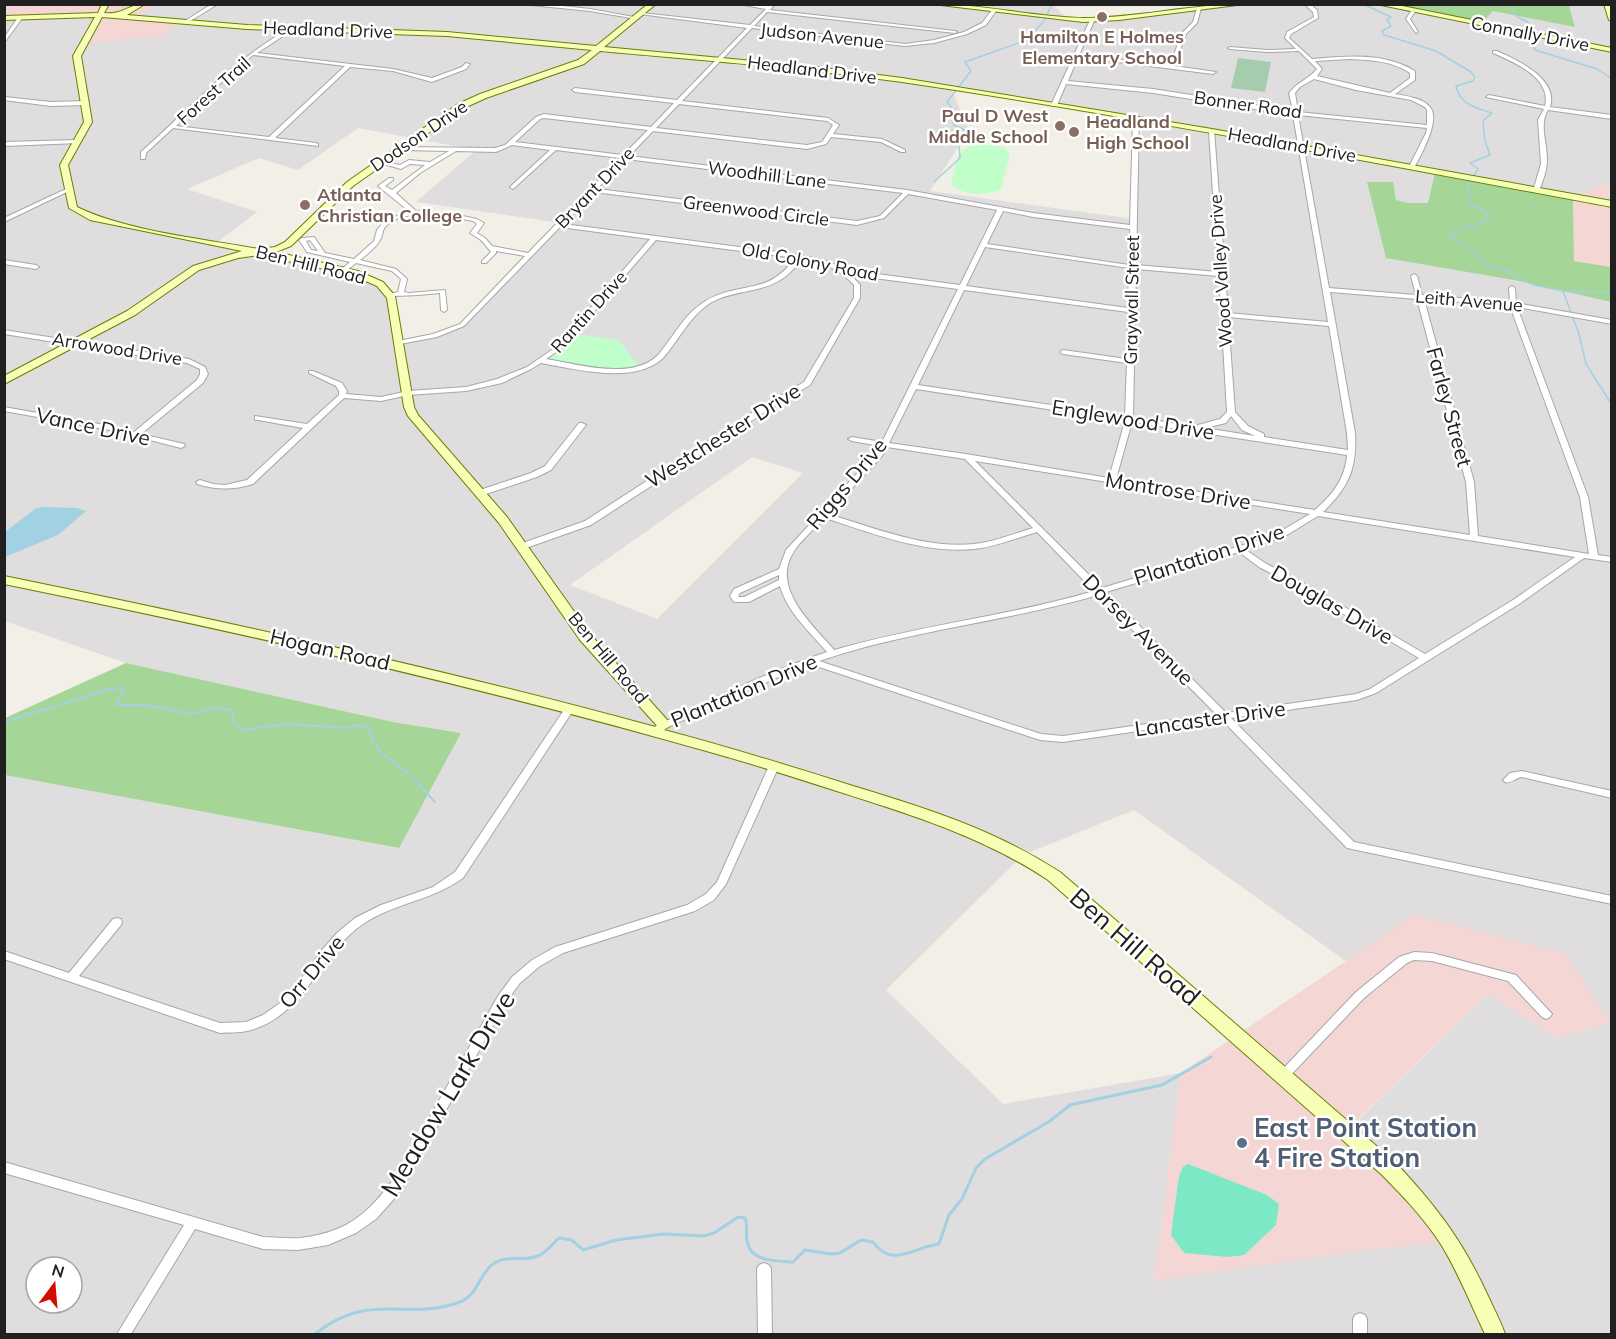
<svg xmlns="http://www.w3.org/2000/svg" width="1616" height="1339" font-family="Mulish,sans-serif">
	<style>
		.residential { fill: #dfdddd; fill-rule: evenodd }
		.commercial { fill: #f4d7d4 }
		.forest { fill: #a5d597 }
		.cemetery { fill: #a5cdad }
		.park { fill: #c0ffc9 }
		.pitch { fill: #7de8c5 }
		.water { fill: #a2d1e3 }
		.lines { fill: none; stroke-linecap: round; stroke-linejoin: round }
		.stream-far2 { stroke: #a2d1e3; stroke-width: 1.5 }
		.stream-far1 { stroke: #a2d1e3; stroke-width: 2 }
		.stream { stroke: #a2d1e3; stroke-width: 3 }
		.street-casing { stroke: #a7a7a7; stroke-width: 2 }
		.secondary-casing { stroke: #697f00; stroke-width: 2 }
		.street { fill: #fff; fill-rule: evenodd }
		.secondary { fill: #f7ffb7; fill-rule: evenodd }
		.education-dot { fill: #8d6e63; stroke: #fff; stroke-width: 2 }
		.service-dot { fill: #5c6f8a; stroke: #fff; stroke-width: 2 }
		.labels { text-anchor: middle; stroke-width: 5; stroke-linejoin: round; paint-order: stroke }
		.far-street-label { font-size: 18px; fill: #202020; stroke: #fff }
		.far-education-label { font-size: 18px; font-weight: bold; fill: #785e54; stroke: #fff; text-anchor: start }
		.street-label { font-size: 21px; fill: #202020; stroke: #fff }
		.near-street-label { font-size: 26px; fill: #202020; stroke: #fff }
		.near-service-label { font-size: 26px; font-weight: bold; fill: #4e5e75; stroke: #fff; text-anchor: start }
	</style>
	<rect width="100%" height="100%" fill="#f2efe6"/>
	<path class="residential" d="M156 4H1052L1068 19 1247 4H1380L1481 24 1493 11 1575 26 1569 5H1611V185L1604 184 1573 198 1435 173 1429 203H1409L1396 200 1393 182 1367 183 1514 280 1611 302V1334H5V775L398 848 461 733 393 722 126 663 5 621 4 19 102 16 164 35 180 22 135 16ZM951 89 1143 119 1134 219 930 191 969 130ZM358 128 476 150 416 202 561 223 460 325 441 334 403 342 394 298 375 281 307 260 217 242 257 212 187 189 259 158 298 170ZM752 457 803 473 657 619 570 585ZM1134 810 1346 961 1415 915 1610 1023 1557 1038 1488 994 1350 1128 1154 1281 1181 1073 1003 1104 886 990 1023 855ZM36 1267H72V1303H36Z"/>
	<path class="commercial" d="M156 4 136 16 181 21 164 36 88 43 102 16 5 19V5Z
		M1604 184 1611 185V267L1574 261 1573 198Z
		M1415 914 1566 954 1610 1023 1557 1038 1488 994 1350 1127 1453 1241 1370 1250 1154 1281 1181 1073Z"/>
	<path class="forest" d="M1380 5H1569L1575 27 1493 11 1481 24Z
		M1435 173 1573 198 1574 261 1611 267V302L1514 280 1386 258 1367 182H1393L1396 200 1409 203H1428Z
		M126 663 393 722 461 733 399 848 5 775V718Z"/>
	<path class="cemetery" d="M1238 58 1271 62 1265 92 1231 88Z"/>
	<path class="park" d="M978 144 1003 147 1010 153 1001 190C985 195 965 197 951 184 957 164 954 149 978 144Z
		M574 334 619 340 639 366 610 369 550 359Z"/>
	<path class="pitch" d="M1188 1164 1267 1195 1279 1204 1276 1225 1244 1255 1228 1257 1184 1253 1171 1235 1179 1176 1183 1167Z"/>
	<path class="water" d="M42 507 77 508 86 511 58 535 5 557V532L35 509Z"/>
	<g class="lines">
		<path class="stream-far2" d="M1363 4 1391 17 1387 20 1391 26 1382 31 1384 35 1436 51 1471 72 1475 77 1473 81 1456 86C1460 105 1476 108 1492 113L1483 121 1485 141 1490 155 1470 163 1478 169 1466 187 1470 194 1468 202 1488 214V220L1457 230 1450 235 1487 265 1510 272 1519 279 1534 285 1563 291 1612 293
			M1510 4 1517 17 1528 22 1529 32
			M1529 36 1527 37 1535 50 1597 69 1612 79
			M934 182 960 158 959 144 969 137 967 131 954 125 949 109 951 107 947 102 971 71 965 62 1027 40 1044 21 1052 4
			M1563 291 1579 334 1586 364 1612 405"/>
		<path class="stream-far1" d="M4 722 106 690 123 687 124 690 116 705H147L190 714 215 708 230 709 234 715 232 723 244 730 287 724 345 728 361 725 370 729C373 755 396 761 412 777 420 785 427 794 435 802"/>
		<path class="stream" d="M315 1334C370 1290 406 1322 460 1302 478 1295 479 1274 493 1264 506 1254 524 1262 538 1256 546 1253 552 1244 559 1238L572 1240 583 1250 616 1240 664 1234 704 1236 714 1233 738 1217 745 1218 746 1221C747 1228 746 1234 747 1241 750 1262 777 1261 793 1262L805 1250 831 1254 840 1253 861 1240 873 1242C892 1269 914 1247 939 1244L949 1215 962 1199 976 1168 985 1159 1050 1121 1070 1105 1162 1085 1211 1057"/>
		<defs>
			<path id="street" d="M212 4H218L187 23 183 22Z
				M521 4H544L590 9 639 18 637 19 590 11Z
				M739 4 768 6 770 4H775L770 10 955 31 957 32 955 33 767 12 754 26 905 44 934 40 964 32 982 23 992 10 996 11 986 25 967 34 934 43 905 46 752 28 682 101 828 118 839 125 833 134 882 139 905 150V152H901L881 142 831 137 826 144 807 149 653 131 629 156 907 190 1033 213 1130 225 1133 118 1136 116 1139 118 1136 265 1218 272 1209 131 1214 130 1228 313 1328 322 1293 115 1153 93 1066 84 1057 105 1052 106 1051 105 1091 18 1095 19 1079 55 1170 65 1182 33 1193 22 1197 8H1201L1197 23 1186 34 1174 66 1216 72 1213 74 1078 57 1068 81 1153 89 1293 111 1289 93C1297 82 1309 79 1317 69L1299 51 1267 52 1230 49 1228 48 1230 47 1267 50 1296 49 1285 38 1287 32 1314 17 1313 12 1304 4H1310L1317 10 1318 18 1291 34 1289 38 1312 59C1347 56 1384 52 1415 71V80L1395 94C1406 96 1423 98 1430 107 1441 120 1421 155 1414 168L1409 167 1426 133 1427 128 1298 115 1329 288 1416 295 1411 276 1414 274 1417 276 1422 295 1510 302 1509 288 1512 286 1515 288 1516 303 1612 320V324L1517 307 1588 497 1598 555 1612 557V562L1584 558 1519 604 1376 693 1357 700 1231 718 1354 842 1612 896V904L1347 848 1221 719 1063 742 1040 740 810 664 762 684 662 730H656L654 728 656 726C712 699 768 672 827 652 810 632 787 612 780 586L749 602H734L730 596 734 589 779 569 786 550 876 453 880 446 852 441 848 439 852 437 882 442 958 289 851 275 860 285V298L810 385 765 412 591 525 526 548H520L519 546 520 544 585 521 759 408 804 382 854 298V285C837 267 825 264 802 259 796 266 790 274 782 279 761 293 733 290 712 302 690 315 679 340 663 358 635 385 575 369 541 363L531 369 502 383 466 391 408 395 381 401 344 398 253 484C233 490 217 490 197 484L196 482 200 480 213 484 225 485 247 480 303 428 258 420H255V416L307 424 339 395V391L336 386 309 373V371H313L342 383 347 391 346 394 381 397 408 391 466 387 497 379 527 367 559 345 650 239 560 227 464 326 437 337 400 344 397 342 398 341 433 334 460 324 525 256 496 251V253L486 263H482V261L491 252 481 240 470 233 477 224 473 221C448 217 405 206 385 227 382 231 383 236 380 240 376 248 366 255 360 260L396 269 407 279 404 292 409 293 445 290 447 310 444 312 441 310 440 293C422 295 406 296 389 296V294L398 292 401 279 392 271 356 263 346 271H342V269L350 262 307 252 299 240 302 238 314 237 325 253 354 259 374 241 377 230 381 225 391 218 410 212 378 186 389 178H393V180L385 186 392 190 425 165 410 164 401 169 387 165 390 163 400 165 409 160 430 162 449 151 402 150 399 148 400 147 495 148 505 145 536 117 544 114 651 127 674 103 575 92 572 90 575 88 677 100 747 28 640 14 642 13 750 25 766 9ZM1350 59C1372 60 1392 61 1410 73V78L1390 93 1317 76 1322 69 1315 61ZM1314 79 1356 90 1411 100 1425 107 1427 110V125L1298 112 1295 93 1300 87ZM679 104 827 121 833 125 822 142 807 145 656 128ZM544 118 648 130 623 155 515 142 540 119ZM512 145 550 150 511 186 510 187 513 189 556 150 620 158 528 253 492 246 485 238 477 233 484 223 477 219 453 214 416 211 396 193 420 173 456 151 496 152ZM626 159 903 193 880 216 857 221 597 189ZM594 192 857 225 884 218 908 194 997 210 960 285 847 270 827 261 800 255 564 224ZM1003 211 1033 217 1130 229 1129 265 987 244ZM310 240 318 251 311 250 306 241ZM656 240 796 258C787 268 779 277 767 282 746 290 723 289 704 302 684 314 673 338 658 355 632 381 578 364 546 359L563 347ZM985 247 1129 268 1128 308 966 286ZM1136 269 1219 276 1227 412 1220 419 1198 425 1197 427 1133 417ZM964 290 1128 312 1127 359 1063 350 1060 352 1063 354 1127 363 1125 416 918 385ZM1330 292 1417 299 1466 482 1470 535 1323 512C1349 487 1357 468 1355 433ZM1424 299 1510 306 1580 497 1589 554 1478 536 1474 482ZM1228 317 1329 326 1347 433 1348 450 1264 437V434L1248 426 1235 412ZM916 389 1125 421 1109 478 966 454 889 443ZM1231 416 1242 430 1255 436 1205 428 1226 423ZM1132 422 1347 455C1345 479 1333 494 1315 510L1116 479ZM887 447 965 459 1033 528C1013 534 994 542 974 544 925 549 875 528 828 514L882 456ZM975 461 1310 514 1281 531 1263 539 1102 588ZM1318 516 1575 557 1513 600 1425 654 1305 584 1265 563 1246 550 1287 535ZM825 518C872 533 923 554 974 549 995 547 1016 538 1037 532L1094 591C1009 616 920 625 834 650 813 625 771 589 793 553 799 542 815 528 825 518ZM1239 552 1259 567 1299 588 1419 658 1370 689 1356 694 1226 713 1106 592ZM779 575V580L744 597H739L738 596 740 593ZM1098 595 1216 714 1063 736 1041 734 819 661C910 630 1006 622 1098 595Z
				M1411 11 1415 12 1410 19 1418 32 1416 33 1406 19Z
				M19 16 23 17 4 43V38Z
				M290 28 294 29 257 53 393 69 432 78 462 67 466 63 470 64 466 69 432 82 393 71 350 67 275 138 316 143 318 144V146L173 128 146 153 145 159H141V152C190 108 233 60 290 28ZM253 55 345 66 269 137 176 126 216 87Z
				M1493 51H1497C1517 60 1559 79 1550 107L1612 115V119L1548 110C1539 124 1547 142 1547 159 1547 170 1543 182 1538 192L1533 191 1541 164 1538 120 1544 109 1486 97 1489 95 1545 106C1552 78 1514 62 1493 53Z
				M4 97 51 102 86 101 89 103 86 105 51 106 4 100Z
				M77 140 79 141V143L4 146V142Z
				M66 189 71 190 4 222V218Z
				M4 260 36 265 39 267 36 269 4 264Z
				M4 330 189 359 205 367 208 374 203 383 141 434 184 444 185 446 181 448 110 430 4 411V407L110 426 134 432 197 380 200 374V369L187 363 4 334Z
				M579 423H582L586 425 551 470 537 477 483 495H480L476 493 477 491 531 473 545 466Z
				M569 706 574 709 463 878C431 901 394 903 363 924 319 954 304 1018 247 1031 239 1033 229 1032 220 1033L4 959V951L69 973 113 919 117 918 121 919 122 922 121 925 79 976 220 1023 246 1022 263 1015 280 1003 295 987 322 950 337 933 355 918 381 905 433 887 455 872 566 707Z
				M774 763 777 764 779 766 726 884 714 900 695 911 563 953 540 966 520 983 506 1002 409 1177 393 1200 376 1219 356 1233 328 1245 298 1250 263 1249 195 1229 131 1334H117L184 1225 4 1173V1162L263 1237C275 1237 288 1239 300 1238 351 1232 372 1210 400 1170L498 996 512 977 532 960 555 947 687 905 706 894 717 882 769 766 771 764Z
				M1522 771 1612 791V798L1522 777C1515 778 1511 784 1505 782L1503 780 1510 773Z
				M1414 952 1432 953 1516 975 1552 1014 1550 1017 1546 1019 1542 1017 1508 981 1432 961 1414 960 1407 963 1364 998 1287 1079 1283 1081 1279 1079 1277 1076 1279 1073 1356 992 1399 957Z
				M764 1263 769 1265 771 1269 772 1334H758L757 1269 759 1265Z
				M1360 1313 1365 1315 1367 1319V1334H1353V1319L1355 1315Z"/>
			<path id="secondary" d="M102 4H109L104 13C124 15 128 4 145 4L127 15 247 25 447 32 596 46 648 4H656L604 47 816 67 902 78 1212 129 1612 201V207C1375 163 1139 117 902 82 801 68 700 60 600 51L584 64 486 98 464 108 353 186 291 246 276 252 358 271 383 282 395 296 414 407 418 415 507 517 590 634 669 722 671 725 664 730C728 747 790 766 853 786 926 808 995 830 1060 872L1395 1162C1436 1206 1463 1241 1488 1296 1494 1309 1501 1322 1505 1334H1485C1471 1305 1459 1274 1442 1246 1425 1219 1403 1196 1381 1174L1048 880C985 838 915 816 843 793 801 780 760 766 717 754 483 687 244 633 4 584V576C224 621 443 669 659 728L580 640 499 523 408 416 404 407 387 298 377 286 352 275 259 255 238 258 199 270 135 315 4 384V376L127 311 193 266 242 251 90 220 69 208 60 165 84 122 73 56 95 17 4 20V16L98 13ZM102 17 247 29 447 36 592 50 578 60 480 94 458 104 347 182 285 242 275 247 259 249C204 239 126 231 77 207L68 165 92 122 81 56Z
				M932 4C983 4 1033 17 1084 18 1138 18 1191 4 1245 4L1119 20 1083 22Z
				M1376 4H1392L1612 48V52Z
				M1604 4H1611L1612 22 1609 20Z"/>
		</defs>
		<use href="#street" class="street-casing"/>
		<use href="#secondary" class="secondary-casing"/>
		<use href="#street" class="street"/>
		<use href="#secondary" class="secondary"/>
	</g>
	<g class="education-dot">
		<circle cx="1102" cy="17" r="6"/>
		<circle cx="1060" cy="126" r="6"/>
		<circle cx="1074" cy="132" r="6"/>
		<circle cx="305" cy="205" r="6"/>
	</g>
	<circle class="service-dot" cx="1242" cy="1143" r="6"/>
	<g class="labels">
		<g class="far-street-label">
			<text transform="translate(328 30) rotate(2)" y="6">Headland Drive</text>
			<text transform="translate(1530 34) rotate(11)" y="6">Connally Drive</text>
			<text transform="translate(822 36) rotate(6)" y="6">Judson Avenue</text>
			<text transform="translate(812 70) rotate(7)" y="6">Headland Drive</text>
			<text transform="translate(214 91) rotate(-42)" y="6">Forest Trail</text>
			<text transform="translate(1248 105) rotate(8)" y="6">Bonner Road</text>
			<text transform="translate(419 136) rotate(-34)" y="6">Dodson Drive</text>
			<text transform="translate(1292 145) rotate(10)" y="6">Headland Drive</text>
			<text transform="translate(767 175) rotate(7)" y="6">Woodhill Lane</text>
			<text transform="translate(595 188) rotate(-46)" y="6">Bryant Drive</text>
			<text transform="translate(756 211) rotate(7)" y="6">Greenwood Circle</text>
			<text transform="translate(810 262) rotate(11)" y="6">Old Colony Road</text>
			<text transform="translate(311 265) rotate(14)" y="6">Ben Hill Road</text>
			<text transform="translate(1221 271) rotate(-94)" y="6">Wood Valley Drive</text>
			<text transform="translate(1132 300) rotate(-89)" y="6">Graywall Street</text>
			<text transform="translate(1469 301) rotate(5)" y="6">Leith Avenue</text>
			<text transform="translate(589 312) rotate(-48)" y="6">Rantin Drive</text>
			<text transform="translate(117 349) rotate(9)" y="6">Arrowood Drive</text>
			<text transform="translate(608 658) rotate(50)" y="6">Ben Hill Road</text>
		</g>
		<g class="far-education-label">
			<text x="1102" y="43" text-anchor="middle">Hamilton E Holmes<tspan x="1102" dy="21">Elementary School</tspan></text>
			<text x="1048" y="122" text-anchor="end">Paul D West<tspan x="1048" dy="21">Middle School</tspan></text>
			<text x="1086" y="128">Headland<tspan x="1086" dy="21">High School</tspan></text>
			<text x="317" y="201">Atlanta<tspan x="317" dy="21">Christian College</tspan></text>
		</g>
		<g class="street-label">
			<text transform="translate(1449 407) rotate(75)" y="7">Farley Street</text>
			<text transform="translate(1133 420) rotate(9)" y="7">Englewood Drive</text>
			<text transform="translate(93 427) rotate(12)" y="7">Vance Drive</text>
			<text transform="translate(723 436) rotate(-32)" y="7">Westchester Drive</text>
			<text transform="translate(847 484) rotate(-50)" y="7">Riggs Drive</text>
			<text transform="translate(1178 491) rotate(9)" y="7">Montrose Drive</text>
			<text transform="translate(1209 555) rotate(-18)" y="7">Plantation Drive</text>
			<text transform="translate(1332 605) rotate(30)" y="7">Douglas Drive</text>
			<text transform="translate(1138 630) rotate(45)" y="7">Dorsey Avenue</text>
			<text transform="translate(330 650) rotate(13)" y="7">Hogan Road</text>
			<text transform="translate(744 691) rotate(-23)" y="7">Plantation Drive</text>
			<text transform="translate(1210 719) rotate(-8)" y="7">Lancaster Drive</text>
			<text transform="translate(312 972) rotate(-50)" y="7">Orr Drive</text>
		</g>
		<g class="near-street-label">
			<text transform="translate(1135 947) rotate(41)" y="9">Ben Hill Road</text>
			<text transform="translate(448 1094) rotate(-59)" y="9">Meadow Lark Drive</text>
		</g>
		<g class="near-service-label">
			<text x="1254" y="1137">East Point Station<tspan x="1254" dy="30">4 Fire Station</tspan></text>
		</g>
	</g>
	<rect width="1616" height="1339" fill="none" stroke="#202020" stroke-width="12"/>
	<g transform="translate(54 1285) rotate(16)"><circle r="28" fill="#ffffff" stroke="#a6a6a6" stroke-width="1.5"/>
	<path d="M0-4.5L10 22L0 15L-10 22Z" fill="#d10d00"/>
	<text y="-9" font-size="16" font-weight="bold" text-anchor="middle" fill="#202020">N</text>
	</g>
</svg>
